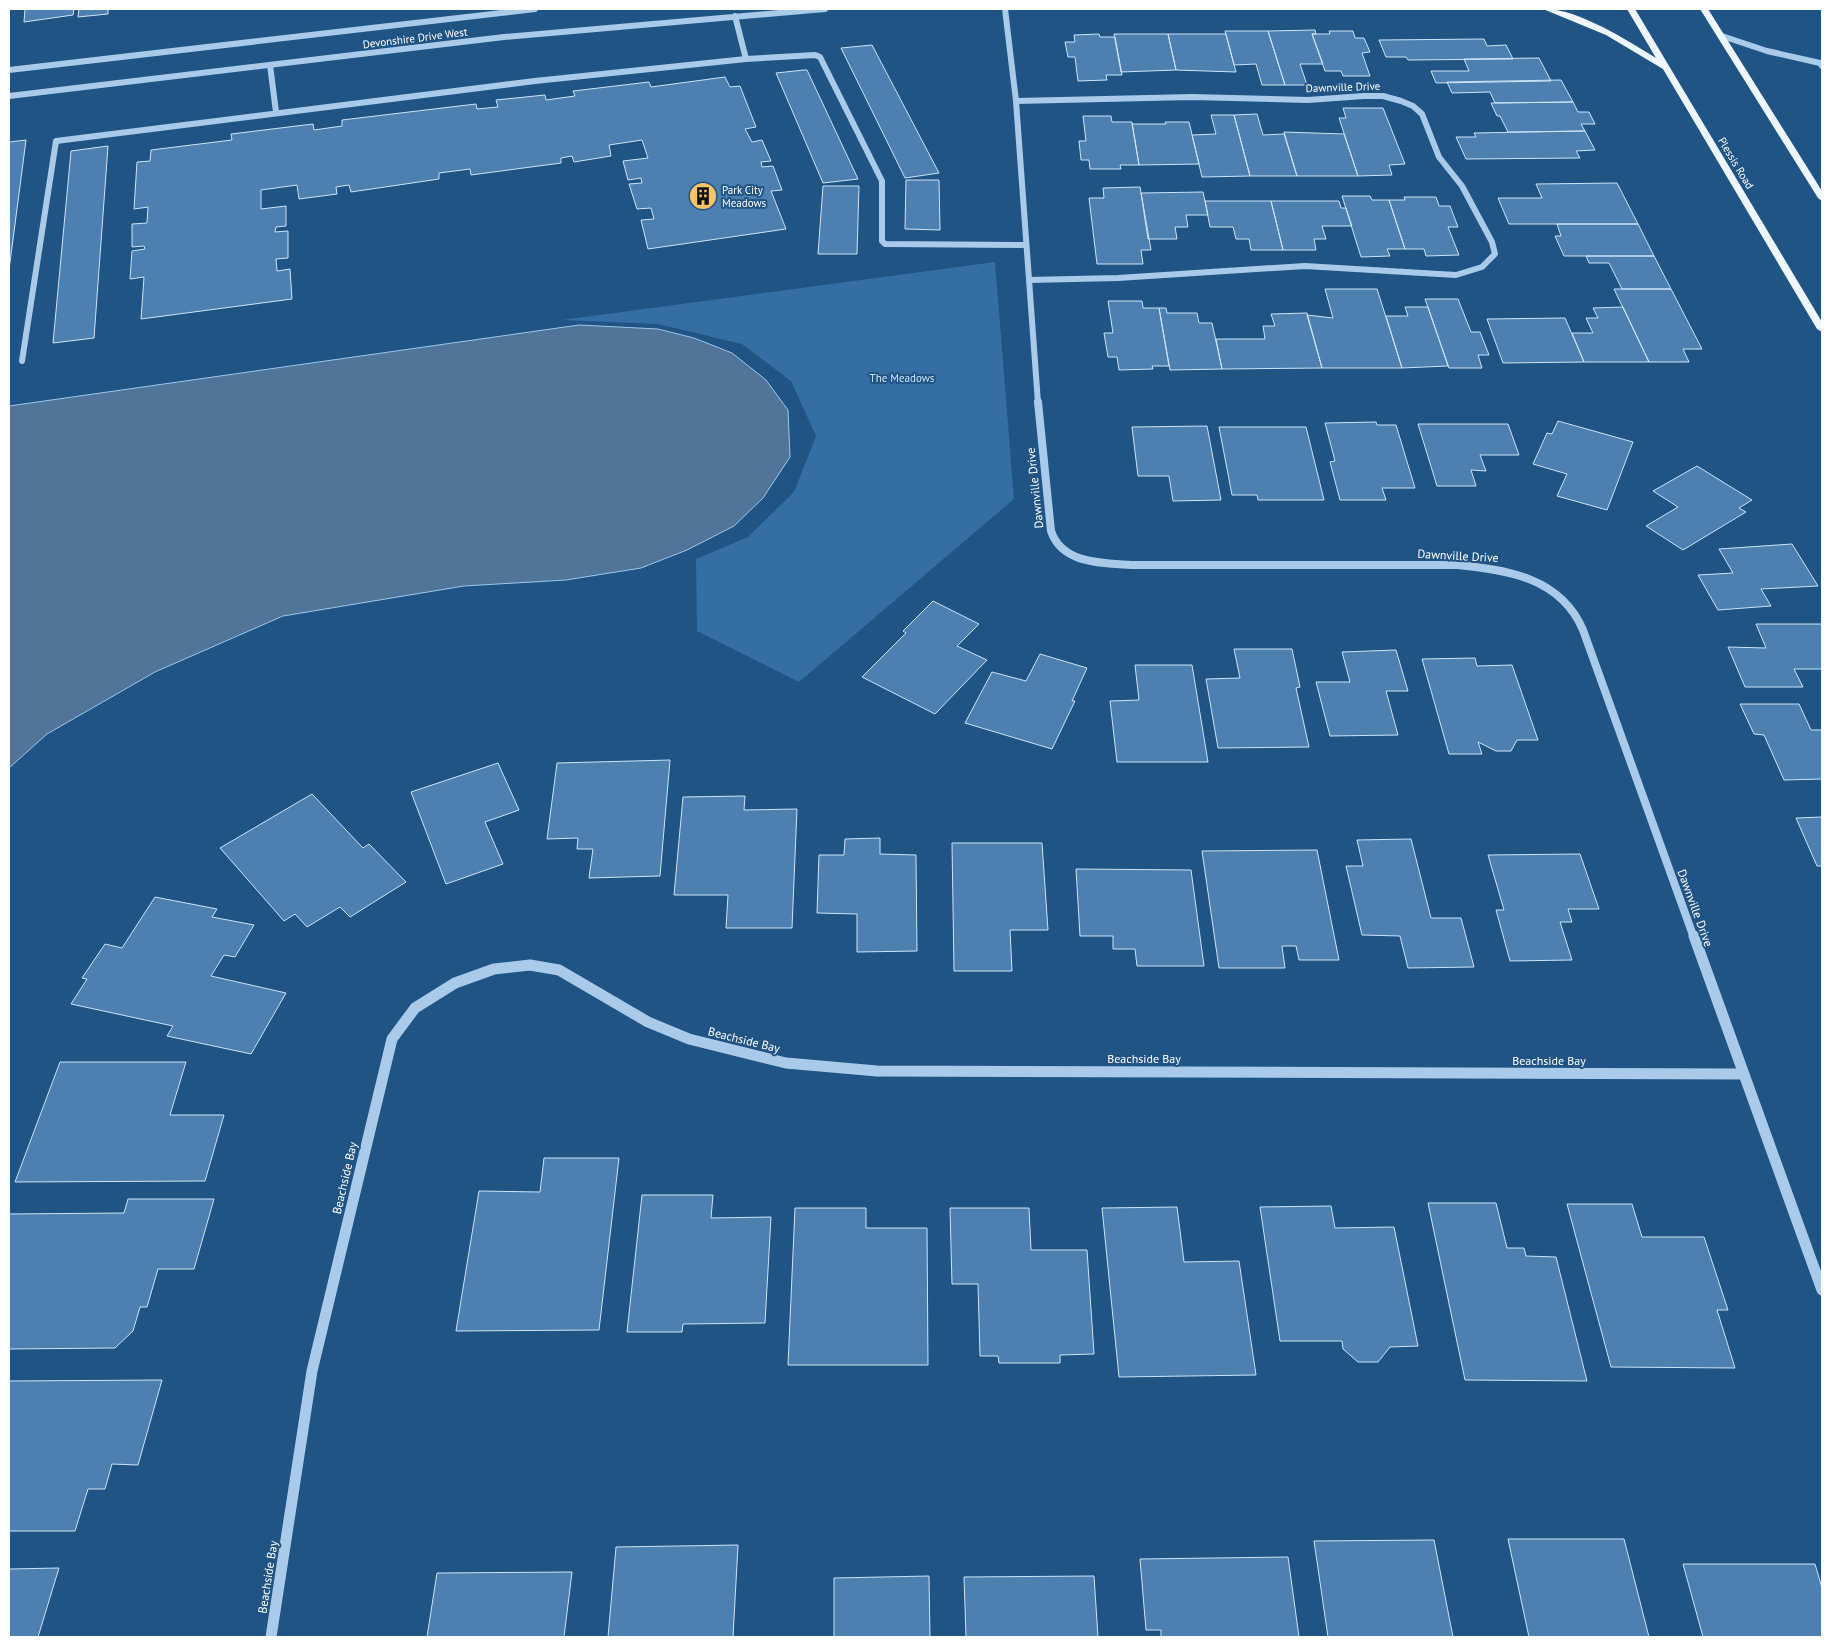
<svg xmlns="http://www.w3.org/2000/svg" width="1831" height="1646" font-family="'PT Sans',sans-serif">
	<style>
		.green { fill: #346ea3 }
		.water { fill: #507599; stroke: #9dc7eb }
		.building { fill: #4d80b0; stroke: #cee3f7 }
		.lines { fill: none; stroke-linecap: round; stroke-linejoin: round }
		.minor-far2 { stroke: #a9cbe9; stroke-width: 6 }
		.minor-far1 { stroke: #a9cbe9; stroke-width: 8 }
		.minor { stroke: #a9cbe9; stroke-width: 11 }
		.major { fill: #edf5fe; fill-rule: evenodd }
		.labels { text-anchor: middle; stroke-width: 4; stroke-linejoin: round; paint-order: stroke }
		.far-street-label { font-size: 11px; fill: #fff; stroke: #205485 }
		.far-poi-label { font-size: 11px; fill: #fff; stroke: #205485; text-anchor: start }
		.far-park-label { font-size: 11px; fill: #cee3f7; stroke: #205485 }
		.street-label { font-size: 12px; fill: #fff; stroke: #205485 }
	</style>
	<rect width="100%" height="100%" fill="#205485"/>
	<path class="green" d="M995 262 1014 499 799 682 697 631 696 559 748 537 794 492 816 436 791 381 742 344 658 324 562 320Z"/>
	<path class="water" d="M579 325 658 329 694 338 732 353 766 380 788 410 790 457 763 498 734 526 687 550 641 568 566 580 464 586 283 616 155 672 47 734 9 768V406Z"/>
	<path class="building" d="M25 9H74L73 15 24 22Z
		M79 9H112H108V14L78 17Z
		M1315 30 1316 34H1312L1323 64H1300L1307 85H1285L1268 31Z
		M1225 31H1268L1285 85H1262L1256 64 1234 65Z
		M1329 31H1353L1355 38H1364L1370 52 1362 53 1370 76H1343L1341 71H1325L1312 34H1330Z
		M1099 34 1100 37H1115L1122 75H1106L1107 80 1078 81 1075 57H1068L1065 42H1075L1074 35Z
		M1114 34H1168L1176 70 1121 72Z
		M1168 34H1226L1236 72 1176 70Z
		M1484 39 1487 46 1506 45 1513 59 1408 60 1406 57H1386L1379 40Z
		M872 45 939 173 905 178 841 48Z
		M1539 58 1551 81 1436 83 1431 71H1469L1464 59Z
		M804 70H807L858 179 823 183 776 73Z
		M725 77 730 87 740 86 756 127 745 129 752 142 762 140 771 161 761 162 762 167 773 166 782 190 771 191 786 229 648 249 641 220 654 219 651 208 637 209 629 184 642 183 641 178 628 180 623 161 648 158 642 140 609 145 611 156 574 162 572 156 561 158V163L471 175 470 169 439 173V179L351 192 349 185 336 187 337 194 299 199 297 185 261 190V209L286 206V226L276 227 275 232 288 231V258L276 259 277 271 290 269 292 299 141 319 144 277 130 279 132 251 145 249 144 246 132 247V224L147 223 148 207 134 209 137 162 150 161 151 150 232 140 231 134 313 124 314 130 342 126V120L476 104 477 109 498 107 496 100 545 95 546 100 575 96 573 91 649 82 651 87Z
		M1561 80 1573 102 1495 103 1490 92 1452 93 1447 82Z
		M1573 102 1578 112H1589L1595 124H1581L1585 131 1508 132 1500 116H1497L1491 103Z
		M1343 108H1383L1405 164 1389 165 1392 175 1358 176 1339 118H1346Z
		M1257 114 1263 135 1284 134 1297 176H1250L1234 115Z
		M1211 115H1234L1250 176 1202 177 1192 135 1216 134Z
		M1083 116H1111L1112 122H1132L1139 165H1120L1121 169H1090L1089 160H1081L1079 141H1086Z
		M1165 122H1189L1199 164 1139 165 1132 124H1166Z
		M1585 131 1595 150 1576 151 1580 158 1466 159 1456 137H1476L1474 133Z
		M1284 132 1344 134 1358 176H1297Z
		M26 140 9 270V142Z
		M108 146 94 338 53 343 71 151Z
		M906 180H939L940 230 905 229Z
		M1617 183 1638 224H1509L1498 198H1542L1536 184Z
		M823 186H859L857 254H818Z
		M1140 187 1151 250H1141L1143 264H1097L1089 198H1104L1103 188Z
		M1203 192 1208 215H1186L1188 227H1175L1177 239H1148L1141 193Z
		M1342 196H1370L1372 200H1389L1405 249H1387L1390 256 1361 257Z
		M1404 197H1436L1439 206H1450L1458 227H1448L1459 255 1426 256 1424 249H1405L1389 200H1405Z
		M1205 201H1271L1283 250H1251L1249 239H1236L1233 227H1210Z
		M1271 201H1339L1341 208H1346L1352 226H1322L1326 239H1314L1316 250H1283Z
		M1557 224H1638L1654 256H1564L1555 236H1561Z
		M1586 256H1654L1671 289H1622L1609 263H1589Z
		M1325 289H1377L1402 368H1322L1307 315 1333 318Z
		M1614 289H1671L1702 349H1683L1689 362H1649Z
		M1425 299H1458L1471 332H1480L1489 355H1478L1482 368H1449Z
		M1108 301H1142L1143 308H1159L1169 366H1152L1153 369 1119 370 1117 357H1108L1104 333H1113Z
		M1405 307H1428L1448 366 1402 368 1386 316H1408Z
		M1623 307 1649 362H1584L1572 333H1593L1586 318H1598L1593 308Z
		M1159 308H1166L1167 313H1197L1199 323H1212L1222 369 1170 370Z
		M1307 313 1322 368 1222 369 1216 339H1265L1263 326H1275L1271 314Z
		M1565 318 1584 362 1503 363 1487 319Z
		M1558 421 1633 442 1607 510 1557 496 1567 474 1533 464 1547 433 1552 434Z
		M1376 422 1377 425H1396L1415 488H1382L1386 500H1340L1330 462 1335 461 1325 423Z
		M1418 424H1508L1519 455H1480L1486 471 1471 470 1476 486H1437Z
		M1207 426 1221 500 1173 501 1169 476H1138L1132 427Z
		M1219 427H1306L1324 500H1258L1257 495H1232Z
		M1697 466 1752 500 1739 508 1746 512 1683 550 1646 526 1678 507 1653 491Z
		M1792 544 1818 586 1761 589 1771 606 1718 610 1698 575 1733 573 1719 549Z
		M933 601 979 624 957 646 987 660 935 714 862 677 906 633 903 631Z
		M1756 624H1822V669H1794L1803 687H1745L1728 647 1766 648Z
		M1234 649H1292L1300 687 1296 688 1309 747 1218 748 1206 679 1240 678Z
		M1396 650 1408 691H1386L1398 735 1330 736 1316 682H1350L1342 652Z
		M1040 654 1087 668 1072 701H1075L1052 749 965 723 992 672 1026 681Z
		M1475 658 1477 666 1512 665 1538 740H1517L1511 751H1496L1478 742 1482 754H1449L1422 659Z
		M1135 665H1192L1208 762H1117L1110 701 1139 700Z
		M1740 704H1799L1811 730H1822V779L1784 780 1764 735 1754 734Z
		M670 760 660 876 589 878 593 849H577L578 838 547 839 557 763Z
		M498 763 519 810 485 822 503 864 446 884 411 792Z
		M312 794 363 848 369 844 406 882 350 917 340 907 307 927 295 914 284 921 220 848Z
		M745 796 744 810 797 809 792 928H726L728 895H674L683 797Z
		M1822 817V866H1817L1796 818Z
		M880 838V854L916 855 917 951 857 952V914L817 913 819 855H844L845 839Z
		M1411 839 1431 918H1461L1474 967 1408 968 1400 936 1362 935 1346 866H1363L1357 840Z
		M952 843H1042L1048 930H1010L1012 971H954Z
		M1317 850 1339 960H1299L1296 946H1282L1285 968H1219L1202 851Z
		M1580 854 1599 909H1568L1572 922H1560L1572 960 1510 961 1496 910H1504L1488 855Z
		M1076 869 1191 870 1204 966H1137L1135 949H1113V936H1080Z
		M155 897 217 909 212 917 254 925 235 957 224 955 211 976 286 993 251 1054 167 1036 173 1026 71 1004 87 979 82 978 105 944 122 948Z
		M60 1062H186L170 1115H224L205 1181 15 1182Z
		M544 1158H619L599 1330 456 1331 479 1191 540 1192Z
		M642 1195H713L711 1218 771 1217 765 1323 683 1324 682 1332H627Z
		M128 1199H214L194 1269H158L147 1307H140L133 1331 115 1348 9 1349V1214L124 1213Z
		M1428 1203H1496L1507 1248H1524L1526 1256 1556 1257 1587 1381 1465 1380Z
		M1567 1204H1632L1642 1237H1704L1728 1310H1717L1735 1368 1611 1367Z
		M1331 1206 1335 1228 1394 1227 1418 1346 1390 1347 1378 1362H1358L1343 1349 1342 1341H1280L1260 1207Z
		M1177 1207 1184 1262 1239 1261 1256 1375 1119 1377 1102 1208Z
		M795 1208H866V1228H927L928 1365H788Z
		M950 1208H1029L1031 1250H1087L1094 1354 1060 1355V1363H999L998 1356H980L978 1284H952Z
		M162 1380 138 1465 112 1464 105 1489H88L75 1531H9V1381Z
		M1508 1539H1624L1649 1637H1529Z
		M1434 1540 1453 1637H1328L1314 1541Z
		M738 1545 733 1637H608L616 1547Z
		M1288 1557 1299 1637H1161V1630H1146L1140 1559Z
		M1683 1564H1815L1822 1588V1637H1703Z
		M59 1568 38 1637H9V1569Z
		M572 1572 564 1637H427L437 1573Z
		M929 1576 930 1637H834V1578Z
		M1094 1576 1098 1637H966L964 1577Z"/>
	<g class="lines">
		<path class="minor-far2" d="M1005 9 1016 101 1038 403
			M735 16 746 59
			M1722 36 1767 51 1820 63 1822 66
			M270 65 276 112
			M9 70 535 9
			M9 96 504 37 825 9
			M1016 101 1192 97 1308 100 1364 96H1383L1401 101 1413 106 1422 114 1439 157 1462 186 1492 242 1495 254 1482 267 1456 275 1305 266 1118 278 1029 280
			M22 361 56 141 535 81 746 59 815 55 820 57 882 181V241L885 244 1025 245"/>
		<path class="minor-far1" d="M1038 402 1051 531C1062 564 1102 563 1131 565H1458C1508 570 1561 578 1583 630L1694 938"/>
		<path class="minor" d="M1694 936 1822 1290
			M271 1637 312 1371 392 1039 415 1008 455 983 494 969 530 965 559 970 648 1022 689 1039 786 1063 877 1071 1743 1074"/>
		<path class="major" d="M1543 9C1575 7 1629 41 1656 58L1627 9H1635L1822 322V332L1817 329 1663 69 1606 35Z
			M1700 9H1708L1822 191V201L1818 198Z"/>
	</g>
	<defs>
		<symbol id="building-disc" viewBox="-11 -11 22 22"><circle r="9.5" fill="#f7c46a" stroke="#205485"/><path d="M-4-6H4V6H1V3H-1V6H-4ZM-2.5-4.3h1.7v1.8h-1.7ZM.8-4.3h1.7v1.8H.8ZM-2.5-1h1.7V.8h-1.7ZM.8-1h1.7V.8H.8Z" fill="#111"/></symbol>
	</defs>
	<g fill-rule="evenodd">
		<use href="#building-disc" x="687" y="180" width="32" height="32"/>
	</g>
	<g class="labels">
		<g class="far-street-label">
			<text transform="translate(415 38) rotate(-7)" y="4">Devonshire Drive West</text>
			<text transform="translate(1343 87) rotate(-2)" y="4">Dawnville Drive</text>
			<text transform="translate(1736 163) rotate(59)" y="4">Plessis Road</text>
		</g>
		<g class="far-poi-label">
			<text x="722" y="194">Park City<tspan x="722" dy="13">Meadows</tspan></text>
		</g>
		<g class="far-park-label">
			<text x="902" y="382">The Meadows</text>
		</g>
		<g class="street-label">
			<text transform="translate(1035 488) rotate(-96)" y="4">Dawnville Drive</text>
			<text transform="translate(1458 556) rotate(3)" y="4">Dawnville Drive</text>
			<text transform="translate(1695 908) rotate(70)" y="4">Dawnville Drive</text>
			<text transform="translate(744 1040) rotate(14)" y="4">Beachside Bay</text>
			<text x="1144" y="1063">Beachside Bay</text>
			<text x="1549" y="1065">Beachside Bay</text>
			<text transform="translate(345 1178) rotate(-77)" y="4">Beachside Bay</text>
			<text transform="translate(268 1577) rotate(-81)" y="4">Beachside Bay</text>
		</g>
	</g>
	<rect width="1831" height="1646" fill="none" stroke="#ffffff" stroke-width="20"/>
</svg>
